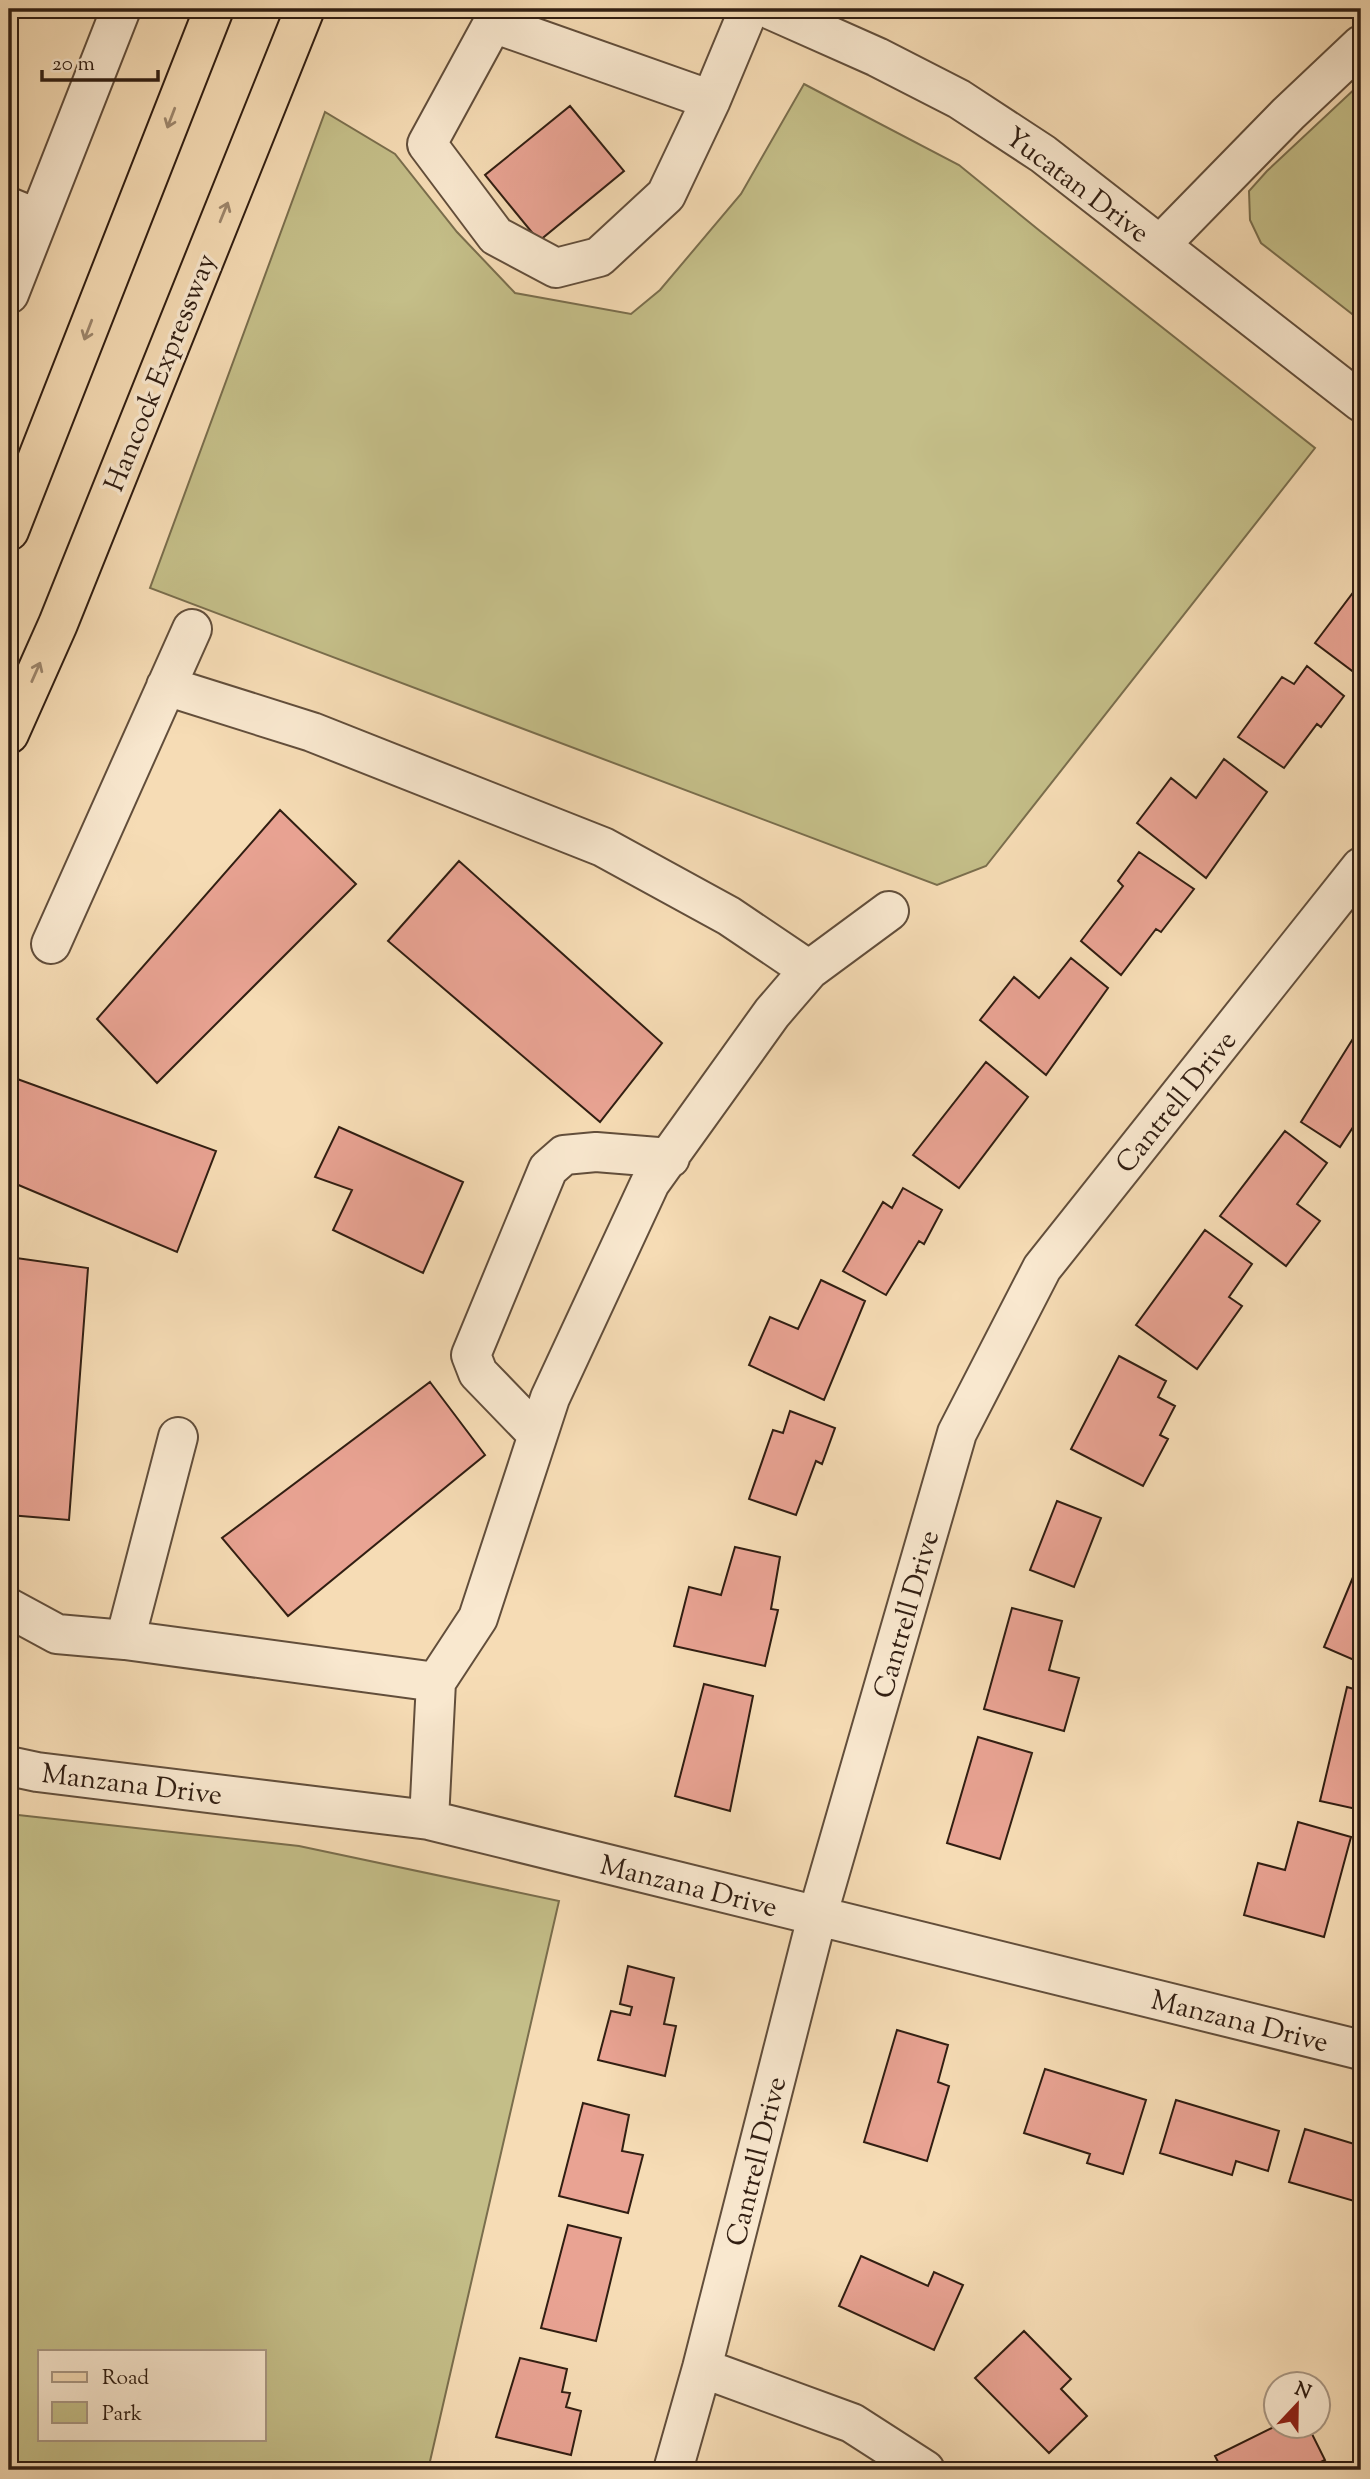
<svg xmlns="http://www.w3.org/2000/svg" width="1370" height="2479" font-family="'Sorts Mill Goudy',serif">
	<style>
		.green { fill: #c4be88; stroke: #7a6e4d; stroke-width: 2; fill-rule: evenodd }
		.building { fill: #e9a393; stroke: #311e12; stroke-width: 2 }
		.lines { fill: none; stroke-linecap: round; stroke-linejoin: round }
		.minor-casing { stroke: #624e3b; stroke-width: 42 }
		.major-casing { stroke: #311e12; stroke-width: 42 }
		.minor { stroke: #f9e8cf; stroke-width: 38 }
		.major { stroke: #f6dcb5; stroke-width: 38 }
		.oneway { stroke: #9d866c }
		.labels { text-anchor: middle; stroke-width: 7; stroke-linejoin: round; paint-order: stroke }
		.street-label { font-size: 28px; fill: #311e12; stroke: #f9e8cf }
	</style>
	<rect width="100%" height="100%" fill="#f6dcb5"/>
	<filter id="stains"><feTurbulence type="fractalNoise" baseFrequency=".00286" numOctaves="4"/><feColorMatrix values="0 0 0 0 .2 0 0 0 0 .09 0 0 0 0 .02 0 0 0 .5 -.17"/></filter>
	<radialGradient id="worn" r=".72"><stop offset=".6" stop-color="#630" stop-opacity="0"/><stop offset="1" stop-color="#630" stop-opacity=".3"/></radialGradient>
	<path class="green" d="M1361 83V321L1261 243 1250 220 1249 191 1267 171Z
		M804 84 959 165 1040 231 1315 448 986 866 937 885 150 588 325 112 395 154 457 232 515 293 631 314 660 290 741 194Z
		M9 1814 299 1846 559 1901 428 2470H9ZM40 2351H264V2439H40Z"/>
	<path class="building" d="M570 106 624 171 539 241 485 175Z
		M1361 582V665L1355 673 1315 643Z
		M1307 666 1344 696 1321 727 1317 724 1284 768 1238 737 1282 677 1294 684Z
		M1224 759 1267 792 1206 878 1137 823 1171 778 1196 798Z
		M280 810 356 884 157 1083 97 1019Z
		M1139 852 1194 889 1161 932 1156 929 1121 975 1081 941 1123 886 1118 881Z
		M459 861 662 1043 600 1122 388 941Z
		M1071 958 1108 988 1046 1075 980 1020 1014 977 1039 998Z
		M1359 1029 1361 1031V1115L1340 1147 1301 1122Z
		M986 1062 1028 1097 959 1188 913 1155Z
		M9 1076 216 1151 177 1252 9 1181Z
		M339 1127 463 1182 423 1273 333 1230 352 1190 315 1177Z
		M1285 1131 1327 1163 1297 1204 1320 1221 1286 1266 1220 1216Z
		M903 1188 942 1210 924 1244 919 1241 886 1295 843 1271 883 1202 892 1208Z
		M1205 1230 1252 1264 1229 1297 1242 1306 1197 1369 1136 1325Z
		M9 1257 88 1268 69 1520 9 1515Z
		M821 1280 865 1301 824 1400 749 1365 770 1317 798 1329Z
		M1119 1356 1166 1381 1158 1397 1175 1406 1160 1435 1168 1439 1143 1486 1071 1449Z
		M430 1382 485 1455 288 1616 222 1538Z
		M790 1411 835 1428 822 1464 816 1461 796 1515 749 1499 773 1430 783 1433Z
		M1057 1501 1101 1518 1074 1587 1030 1570Z
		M735 1547 780 1557 771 1609 778 1610 765 1666 674 1646 689 1587 721 1595Z
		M1361 1558V1663L1324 1647Z
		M1012 1608 1062 1621 1049 1670 1079 1678 1064 1731 984 1709Z
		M704 1684 753 1696 730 1811 675 1796Z
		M1347 1687 1361 1691V1810L1320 1801Z
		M978 1737 1032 1753 1000 1859 947 1843Z
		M1298 1822 1351 1837 1324 1937 1244 1915 1258 1863 1285 1870Z
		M628 1966 674 1978 664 2024 676 2026 665 2076 598 2060 611 2011 630 2015 632 2007 620 2004Z
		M897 2030 948 2045 938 2082 949 2086 927 2161 864 2142Z
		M1045 2069 1146 2100 1123 2174 1087 2163 1090 2154 1024 2133Z
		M1176 2100 1279 2131 1268 2171 1236 2161 1232 2175 1160 2153Z
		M583 2103 629 2115 622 2151 643 2155 628 2213 559 2196Z
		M1305 2129 1361 2146V2203L1289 2182Z
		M568 2225 621 2238 596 2341 541 2328Z
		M861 2256 928 2286 934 2272 963 2285 934 2350 839 2306Z
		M1024 2331 1071 2379 1061 2389 1087 2416 1049 2453 975 2378Z
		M520 2358 567 2369 562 2392 570 2393 566 2407 581 2411 571 2455 496 2437Z
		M1276 2426H1308L1325 2460 1304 2470H1222L1215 2456Z"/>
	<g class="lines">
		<defs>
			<path id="minor" d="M769 9 877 57 959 99 1043 154 1361 402
				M711 100 493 23 427 144 496 236 556 268 599 257 666 195 711 100 749 9
				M9 207 38 219
				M1160 245 1288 114 1361 45
				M9 294 121 9
				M166 686 312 732 603 847 729 916 809 970 772 1013 650 1183 550 1398 478 1618 436 1682 429 1820
				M51 944 192 629
				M809 970 889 911
				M538 1435 478 1373 471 1355 548 1169 564 1155 596 1152 670 1158
				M9 1608 57 1634 125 1640 436 1682
				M125 1640 178 1437
				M9 1766 37 1772 429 1820 1361 2050
				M702 2368 852 2423 925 2470
				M673 2470 702 2368 817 1917 957 1433 1042 1268 1361 867"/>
			<path id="major" d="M9 531 214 9
				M9 734 58 624 305 9"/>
		</defs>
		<use href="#minor" class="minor-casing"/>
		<use href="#major" class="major-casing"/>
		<use href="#minor" class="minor"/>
		<use href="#major" class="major"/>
	</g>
	<defs><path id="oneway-shaft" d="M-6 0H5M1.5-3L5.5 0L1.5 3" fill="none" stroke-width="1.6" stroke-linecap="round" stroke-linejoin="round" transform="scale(1.75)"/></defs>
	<g class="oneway">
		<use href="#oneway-shaft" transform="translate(171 118) rotate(111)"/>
		<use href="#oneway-shaft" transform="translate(224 212) rotate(-68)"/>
		<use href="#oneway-shaft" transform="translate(88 330) rotate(111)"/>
		<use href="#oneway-shaft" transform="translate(36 672) rotate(-66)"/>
	</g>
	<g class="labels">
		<g class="street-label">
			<text transform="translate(1078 184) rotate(37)" y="10">Yucatan Drive</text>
			<text transform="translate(159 372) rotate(-68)" y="10">Hancock Expressway</text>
			<text transform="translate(1175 1101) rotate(-51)" y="10">Cantrell Drive</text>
			<text transform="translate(905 1614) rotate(-74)" y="10">Cantrell Drive</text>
			<text transform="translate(132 1783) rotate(7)" y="10">Manzana Drive</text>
			<text transform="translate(689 1885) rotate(14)" y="10">Manzana Drive</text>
			<text transform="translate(1240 2020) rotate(14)" y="10">Manzana Drive</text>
			<text transform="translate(755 2161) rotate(-76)" y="10">Cantrell Drive</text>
		</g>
	</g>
	<rect width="1370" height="2479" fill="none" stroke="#f6dcb5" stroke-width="35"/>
	<rect x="10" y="10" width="1349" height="2458" fill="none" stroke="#311e12" stroke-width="3.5"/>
	<rect x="18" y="18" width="1335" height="2444" fill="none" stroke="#311e12" stroke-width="2"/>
	<rect x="38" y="2350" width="228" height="91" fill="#f9e8cf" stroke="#a99783" stroke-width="2"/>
	<rect x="52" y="2372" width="35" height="10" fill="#f6dcb5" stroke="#a99783" stroke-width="2"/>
	<text x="102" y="2384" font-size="21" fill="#311e12">Road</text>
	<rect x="52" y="2402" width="35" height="21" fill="#c4be88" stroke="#a99783" stroke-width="2"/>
	<text x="102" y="2420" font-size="21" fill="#311e12">Park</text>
	<g transform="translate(1297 2405) rotate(22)"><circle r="33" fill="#f9e8cf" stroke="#a99783" stroke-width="2"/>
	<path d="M0-5L12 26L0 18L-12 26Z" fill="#8f2418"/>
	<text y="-10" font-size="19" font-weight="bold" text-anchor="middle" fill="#311e12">N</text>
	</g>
	<path d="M42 70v10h116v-10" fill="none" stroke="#311e12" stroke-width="3.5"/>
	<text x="52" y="70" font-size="21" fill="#311e12" stroke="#f9e8cf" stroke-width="5" paint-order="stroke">20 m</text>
	<rect width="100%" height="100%" filter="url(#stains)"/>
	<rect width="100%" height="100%" fill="url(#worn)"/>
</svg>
